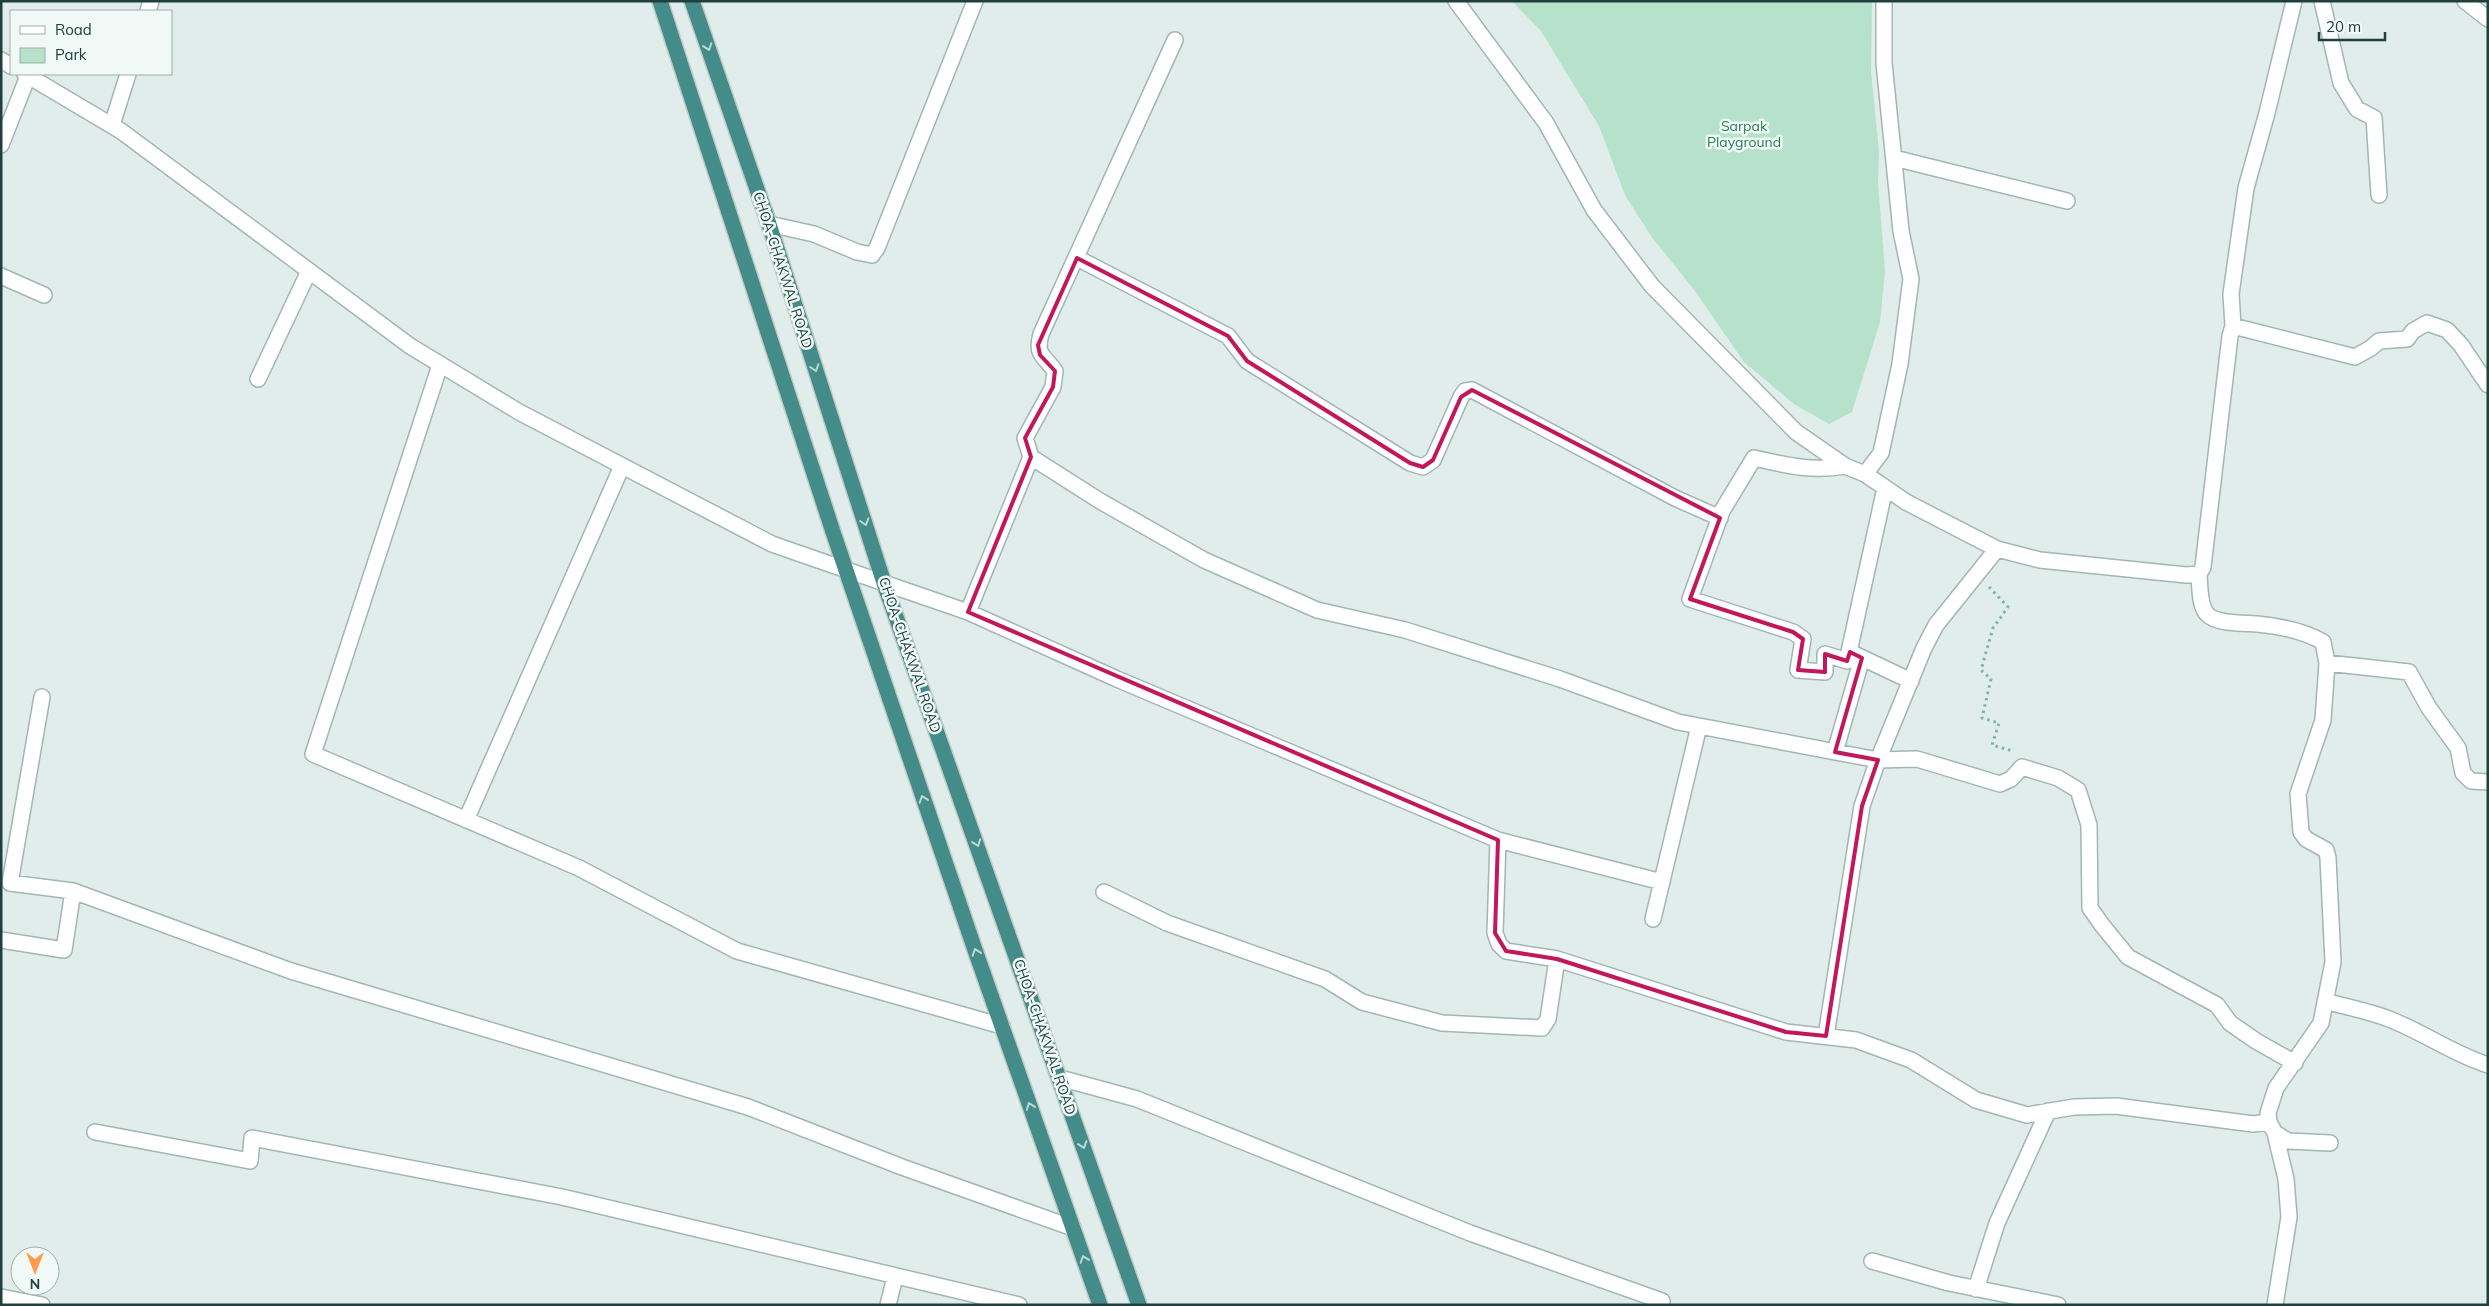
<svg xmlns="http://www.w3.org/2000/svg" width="2489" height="1306" font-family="Mulish,sans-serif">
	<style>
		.green { fill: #b6e1ca }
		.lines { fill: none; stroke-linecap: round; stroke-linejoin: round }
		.minor-casing { stroke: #a2b6b3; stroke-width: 18 }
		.tertiary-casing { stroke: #a2b6b3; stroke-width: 18 }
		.trunk-casing { stroke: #c0cac9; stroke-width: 18 }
		.path { stroke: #7db5ae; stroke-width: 3; stroke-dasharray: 2.5 4; stroke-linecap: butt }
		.minor { stroke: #fff; stroke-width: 15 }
		.tertiary { stroke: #fff; stroke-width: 15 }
		.trunk { stroke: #438c89; stroke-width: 15 }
		.oneway { stroke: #bdd8d6 }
		.marked { fill: none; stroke: #c2185b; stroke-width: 4; stroke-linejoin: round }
		.labels { text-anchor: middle; stroke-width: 5; stroke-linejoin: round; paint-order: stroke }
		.park-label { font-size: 14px; fill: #247c57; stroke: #f1f9f7 }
		.street-label { font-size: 14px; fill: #1f403d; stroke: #f1f9f7 }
	</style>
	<rect width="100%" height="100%" fill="#e0edea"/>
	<path class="green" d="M1512 1H1872L1871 71 1879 152 1878 182 1885 271 1880 322 1852 412 1829 424 1794 404 1744 362 1695 291 1651 236 1625 195 1599 126 1541 31Z"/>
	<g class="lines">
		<defs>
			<path id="minor" d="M1456 1 1546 123 1594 210 1652 286 1796 432 1845 466 1865 474 1906 502 1997 549 2040 560 2186 575 2199 574 2203 567 2230 336 2233 326 2231 294 2246 188 2267 113 2294 1
				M2322 1 2341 83 2357 109 2374 118 2379 195
				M2465 1 2488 19
				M148 11 151 1
				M112 125 128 74
				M1 145 28 76
				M1894 158 2067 201
				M769 224 814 234 857 252 872 255 877 248 975 1
				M1077 258 1228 336 1247 361 1410 463 1423 467 1433 460 1461 397 1465 391 1472 390 1675 498 1720 518
				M1 276 44 295
				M2233 326 2355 357 2371 348 2379 341 2407 339 2413 331 2427 323 2447 330 2461 345 2488 385
				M440 365 313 754 579 868 737 951 1002 1026
				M258 379 309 271
				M1031 457 1100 501 1204 560 1317 610 1405 630 1560 679 1678 722 1878 760 1917 759 2000 784 2011 779 2022 767 2058 778 2078 790 2089 825 2090 908 2102 925 2128 957 2217 1005 2230 1023 2256 1041 2295 1063
				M1845 466C1812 472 1785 465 1754 458L1722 511 1690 599 1793 632 1803 639 1798 670 1825 672V654L1847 661 1885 488
				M1865 474 1881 453 1900 364 1911 279 1901 231 1884 63V1
				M2199 574C2200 586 2199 607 2208 615 2217 624 2245 623 2257 624 2279 626 2304 631 2323 642L2327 663 2323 720 2298 794 2301 832 2306 839 2326 850 2328 858 2333 962 2321 1023 2276 1088 2268 1113 2269 1122 2275 1133 2288 1141 2330 1143
				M884 583 968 612 1117 679 1498 840 1662 882
				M968 612 1031 457 1025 438 1053 387 1055 371C1044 355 1035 356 1041 334L1175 40
				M1854 654 1911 681
				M2327 663 2409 672 2429 708 2458 748 2463 773 2471 781 2488 782
				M42 697 10 883 73 891 291 971 748 1107 902 1167 1073 1228
				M1835 752 1862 658
				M466 820 622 466
				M1498 840 1495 933 1499 944 1506 951 1557 959 1786 1032 1856 1040 1911 1060 1976 1100 2027 1115 2074 1107 2116 1106 2253 1124 2269 1122
				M1104 892 1167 923 1325 979 1362 1002 1442 1023 1542 1028 1548 1019 1557 959
				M1653 919 1699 726
				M1 940 64 950 73 891
				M2325 1001C2346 1007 2369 1011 2389 1019 2423 1032 2453 1054 2488 1065
				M1826 1036 1862 806 1878 760 1924 648 1936 625 1997 549
				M1060 1078 1137 1099 1470 1233 1662 1301
				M95 1132 250 1161 252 1138 562 1197 1019 1305
				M1872 1261 1949 1283 2058 1305
				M1976 1289 1997 1223 2048 1111
				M888 1305 895 1277
				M2275 1305 2289 1217 2286 1179 2275 1133"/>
			<path id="tertiary" d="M1 60 11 66
				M25 74 121 131 410 346 519 412 772 544 884 583
				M1 1297 42 1305"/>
			<path id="trunk" d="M660 1 833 532 975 950 1100 1305
				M692 1 769 224 884 583 1139 1305"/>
		</defs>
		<use href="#minor" class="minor-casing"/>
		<use href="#tertiary" class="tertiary-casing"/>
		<use href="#trunk" class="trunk-casing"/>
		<path class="path" d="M1989 587 2008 607 1993 628 1981 670 1991 679 1982 718 1999 723 1992 745 2013 751"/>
		<use href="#minor" class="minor"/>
		<use href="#tertiary" class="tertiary"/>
		<use href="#trunk" class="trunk"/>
	</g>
	<defs><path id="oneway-chevron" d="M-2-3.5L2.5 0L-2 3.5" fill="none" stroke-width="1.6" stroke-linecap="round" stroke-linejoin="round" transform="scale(1.25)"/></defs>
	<g class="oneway">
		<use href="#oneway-chevron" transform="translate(708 47) rotate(71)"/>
		<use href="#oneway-chevron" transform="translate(815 368) rotate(72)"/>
		<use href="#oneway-chevron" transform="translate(865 522) rotate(72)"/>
		<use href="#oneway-chevron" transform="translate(923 799) rotate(-109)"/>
		<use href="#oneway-chevron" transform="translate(977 843) rotate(70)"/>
		<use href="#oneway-chevron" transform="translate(976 952) rotate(-109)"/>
		<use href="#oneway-chevron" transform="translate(1030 1106) rotate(-110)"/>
		<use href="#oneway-chevron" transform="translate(1083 1145) rotate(71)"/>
		<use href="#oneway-chevron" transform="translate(1084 1259) rotate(-109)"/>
	</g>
	<path class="marked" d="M1077 258 1228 336 1247 361 1410 463 1423 467 1433 460 1461 397 1472 390 1720 518 1690 599 1793 632 1803 639 1798 670 1825 672V654L1847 661 1850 652 1862 658 1835 752 1878 760 1862 806 1826 1036 1786 1032 1557 959 1506 951 1495 933 1498 840 968 612 1031 457 1025 438 1053 387 1055 371 1040 355 1038 345Z"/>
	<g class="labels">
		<g class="park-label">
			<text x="1744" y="131">Sarpak<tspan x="1744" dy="16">Playground</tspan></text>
		</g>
		<g class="street-label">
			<text transform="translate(783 270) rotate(72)" y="5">CHOA-CHAKWAL ROAD</text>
			<text transform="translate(910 655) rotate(71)" y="5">CHOA-CHAKWAL ROAD</text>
			<text transform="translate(1045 1037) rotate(71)" y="5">CHOA-CHAKWAL ROAD</text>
		</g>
	</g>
	<rect width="2489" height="1306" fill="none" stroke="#1f403d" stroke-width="5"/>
	<rect x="10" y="10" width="162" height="65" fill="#f1f9f7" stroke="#9dafad"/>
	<rect x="20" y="26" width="25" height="8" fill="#ffffff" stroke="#9dafad"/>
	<text x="55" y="35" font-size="15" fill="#1f403d">Road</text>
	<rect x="20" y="48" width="25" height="15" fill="#b6e1ca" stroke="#9dafad"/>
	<text x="55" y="60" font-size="15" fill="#1f403d">Park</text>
	<g transform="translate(35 1271) rotate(180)"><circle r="24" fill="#f1f9f7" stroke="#9dafad"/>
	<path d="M0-4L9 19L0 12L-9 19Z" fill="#ff9b4c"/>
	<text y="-8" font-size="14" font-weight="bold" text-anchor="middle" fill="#1f403d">N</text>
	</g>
	<path d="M2319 32v8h66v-8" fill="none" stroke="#1f403d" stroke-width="2.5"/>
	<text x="2326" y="32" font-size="15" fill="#1f403d" stroke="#f1f9f7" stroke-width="4" paint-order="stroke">20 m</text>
</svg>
